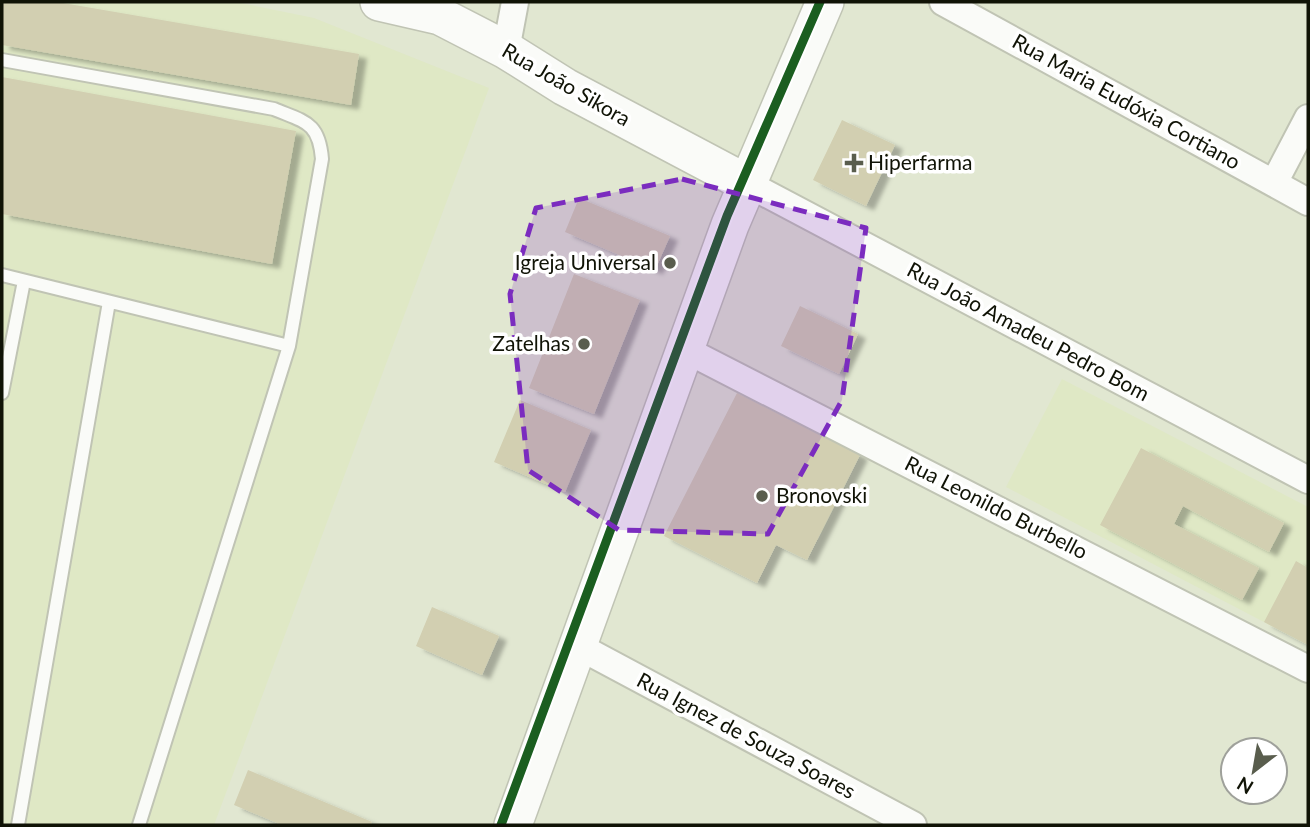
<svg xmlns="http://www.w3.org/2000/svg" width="1310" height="827" font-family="Lato,sans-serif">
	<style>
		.built { fill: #dfe8c5 }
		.building { fill: #d2cfb1; filter: url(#shadow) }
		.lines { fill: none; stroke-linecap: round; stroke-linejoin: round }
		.lane-casing { stroke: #c0c4b4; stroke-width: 16 }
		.street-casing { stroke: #c0c4b4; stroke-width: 30 }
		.secondary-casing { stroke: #c0c4b4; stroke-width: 40 }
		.lane { stroke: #fafbf8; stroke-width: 12 }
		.street { stroke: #fafbf8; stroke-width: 26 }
		.secondary { stroke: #fafbf8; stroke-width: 37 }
		.cycleway-casing { stroke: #fff; stroke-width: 13 }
		.cycleway { stroke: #1b5e20; stroke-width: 9 }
		.marked { fill: #7b2cbf; fill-opacity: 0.2; stroke: #7b2cbf; stroke-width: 5; stroke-dasharray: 14 9; stroke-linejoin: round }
		.poi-dot { fill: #595d4d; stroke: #fff; stroke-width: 2.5 }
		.labels { text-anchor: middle; stroke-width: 7; stroke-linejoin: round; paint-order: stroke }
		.street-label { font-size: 21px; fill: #101306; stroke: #fff }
		.poi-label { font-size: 21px; fill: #101306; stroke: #fff; text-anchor: start }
	</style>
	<defs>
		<filter id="shadow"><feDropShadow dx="8" dy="4.5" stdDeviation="2" flood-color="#0004"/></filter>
	</defs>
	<rect width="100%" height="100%" fill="#e1e7d1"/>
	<path class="built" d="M2 2H236L314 18 489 88 214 825H2Z
		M1062 379 1308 507V645L1006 487Z"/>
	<path class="building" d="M2 2H57L359 54 351 105 2 45Z
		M2 77 296 131 272 264 2 214Z
		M842 120 895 145 866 206 813 180Z
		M579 198 670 236 655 270 565 232Z
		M574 274 640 300 594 414 529 388Z
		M800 306 858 334 839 374 781 346Z
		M737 393 860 455 807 560 776 545 757 583 664 536Z
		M520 400 591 430 565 492 494 462Z
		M1141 448 1284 523 1269 552 1183 506 1174 524 1259 568 1242 600 1100 525Z
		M1296 561 1308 568V645L1264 622Z
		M432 607 499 636 482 675 416 646Z
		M248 770 372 822 370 825H282L234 805Z"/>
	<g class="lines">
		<defs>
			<path id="lane" d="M2 60 274 109C305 122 319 122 322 159L289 346 139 825
				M2 275 289 346
				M2 393 24 281
				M18 825 109 302"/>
			<path id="street" d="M943 2 1308 202
				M506 50 515 2
				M1274 183 1308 118
				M748 184 1308 480
				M684 349 1308 669
				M578 646 913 825"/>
			<path id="secondary" d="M379 2 440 16 506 50 565 87 748 184
				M513 825 730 225 825 2"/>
		</defs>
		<use href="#lane" class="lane-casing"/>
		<use href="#street" class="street-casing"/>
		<use href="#secondary" class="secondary-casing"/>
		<use href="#lane" class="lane"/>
		<use href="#street" class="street"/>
		<use href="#secondary" class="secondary"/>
		<defs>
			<path id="cycleway" d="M501 825 727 216 820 2"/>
		</defs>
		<use href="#cycleway" class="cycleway-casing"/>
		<use href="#cycleway" class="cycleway"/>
	</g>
	<path class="marked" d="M682 179 866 228 842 400 768 534 619 530 528 470 510 294 536 208Z"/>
	<g class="poi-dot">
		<path d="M850.5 152.5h7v7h7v7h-7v7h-7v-7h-7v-7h7z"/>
		<circle cx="670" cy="263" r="7"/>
		<circle cx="584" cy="344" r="7"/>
		<circle cx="762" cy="496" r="7"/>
	</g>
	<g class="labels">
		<g class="street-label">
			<text transform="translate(566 85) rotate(30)" y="7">Rua João Sikora</text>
			<text transform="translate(1126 102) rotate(29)" y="7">Rua Maria Eudóxia Cortiano</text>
			<text transform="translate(1028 332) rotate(28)" y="7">Rua João Amadeu Pedro Bom</text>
			<text transform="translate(996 508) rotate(27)" y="7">Rua Leonildo Burbello</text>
			<text transform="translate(746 736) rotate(28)" y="7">Rua Ignez de Souza Soares</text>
		</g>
		<g class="poi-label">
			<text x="868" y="170">Hiperfarma</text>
			<text x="656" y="270" text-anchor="end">Igreja Universal</text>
			<text x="570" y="351" text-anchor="end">Zatelhas</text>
			<text x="776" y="503">Bronovski</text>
		</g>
	</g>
	<rect width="1310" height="827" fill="none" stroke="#101306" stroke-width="7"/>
	<g transform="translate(1254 771) rotate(211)"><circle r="33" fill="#ffffff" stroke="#9fa19b" stroke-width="2"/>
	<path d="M0-5L12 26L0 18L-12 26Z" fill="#595d4d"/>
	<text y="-10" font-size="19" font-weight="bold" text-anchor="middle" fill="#101306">N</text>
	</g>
</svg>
